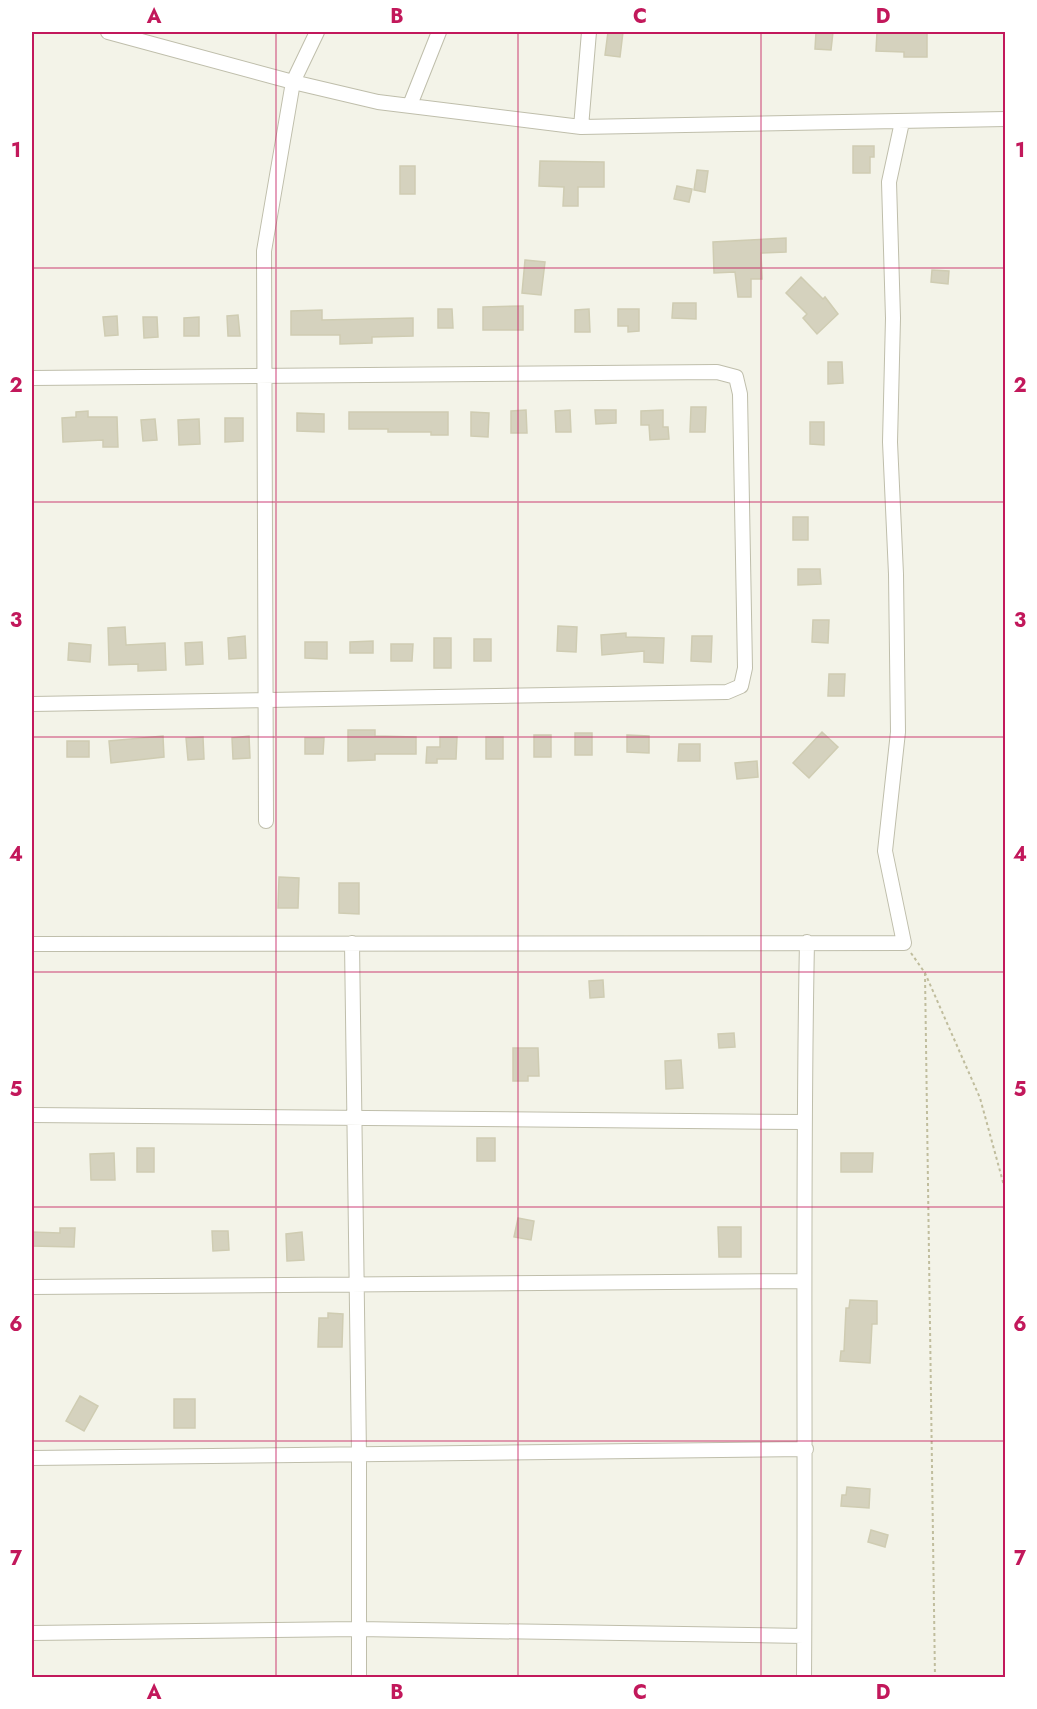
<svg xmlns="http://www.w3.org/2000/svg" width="1037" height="1709" font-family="Jost,sans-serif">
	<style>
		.building { fill: #d5d2be; stroke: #cfccb2; stroke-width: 1.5 }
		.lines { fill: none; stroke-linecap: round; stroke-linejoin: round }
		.minor-casing { stroke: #bfbeab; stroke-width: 16 }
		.path { stroke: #c0bd9d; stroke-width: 2; stroke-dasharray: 3 3; stroke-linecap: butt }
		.minor { stroke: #fff; stroke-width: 14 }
		.grid { fill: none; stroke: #c2185b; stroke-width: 1.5; stroke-opacity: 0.55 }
		.neatline { fill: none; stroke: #c2185b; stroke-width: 2 }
		.grid-label { font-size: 20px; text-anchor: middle; font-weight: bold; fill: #c2185b }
	</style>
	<rect width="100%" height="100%" fill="#f3f3e8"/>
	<path class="building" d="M608 32H623L620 57 605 55Z
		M816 32H833L831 50 815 49Z
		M877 32H927V57H904V52L876 51Z
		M853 146H874V157H870V173H853Z
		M540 161 604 162V187H578V206H563L564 187 539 186Z
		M400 166H415V194H400Z
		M697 170 708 171 705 192 694 190Z
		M677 186 692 189 689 202 674 199Z
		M786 238V252L761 253 762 279H751V297H738L735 272 714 273 713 242Z
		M525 260 545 262 541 295 522 293Z
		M932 270 949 271 948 284 931 282Z
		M801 277 823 299 825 297 838 314 817 334 803 318 807 314 786 293Z
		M673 303H696V319L672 318Z
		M523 306V330H483V307Z
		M438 309H452L453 328H438Z
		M589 309 590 332H575V310Z
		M618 309H639V331L628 332V326H618Z
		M322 310V320L413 318V336L372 337V343L340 344V335H291V311Z
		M238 315 240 336H228L227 316Z
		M117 316 118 335 105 336 103 317Z
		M143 317H157L158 337 144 338Z
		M199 317V336H184V318Z
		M828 362H842L843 383 828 384Z
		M691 407H706L705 432H690Z
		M526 410 527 433H511V411Z
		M570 410 571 432H556L555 411Z
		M595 410H616V423L596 424Z
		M663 410V427H668L669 439 650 440 649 425H641V411Z
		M88 411V417H117L118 447H103V440L63 442 62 418 76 417V412Z
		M349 412H448V435H431V432H388V429H349Z
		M471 412 489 413 488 437 471 436Z
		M297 413 324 414V432L297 431Z
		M225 418H243V441L225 442Z
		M155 419 157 440 143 441 141 420Z
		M199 419 200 444 179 445 178 420Z
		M810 422H824V445L810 444Z
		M793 517H808V540H793Z
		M798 569H820L821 584 798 585Z
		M813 620H829L828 643 812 642Z
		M558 626 577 627 576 652 557 651Z
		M125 627 126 645 165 643 166 670 138 671V664L109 665 108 628Z
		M626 633V637L664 638 663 663 644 662V651L602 655 601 635Z
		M245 636 246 658 229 659 228 638Z
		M692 636H712L711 662 691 661Z
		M434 638H451V668H434Z
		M474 639H491V661H474Z
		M373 641V653H350V642Z
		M202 642 203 664 186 665 185 643Z
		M305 642H327V659L305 658Z
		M69 643 91 645 90 662 68 660Z
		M391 644H413L412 661H391Z
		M829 674H845L844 696H828Z
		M348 730H375V736L416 737V754H375V760L348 761Z
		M822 732 838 747 809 778 793 763Z
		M575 733H592V755H575Z
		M534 735H551V757H534Z
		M627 735 649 736V753L627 752Z
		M163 736 164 757 111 763 109 741Z
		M249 736 250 758 233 759 232 738Z
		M203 737 204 759 188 760 186 738Z
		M440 737H457L456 759H437V763H426L427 747H440Z
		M486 737H503V759H486Z
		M305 738H324L323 754H305Z
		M67 741H89V757H67Z
		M679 744H700V761H678Z
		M757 761 758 777 737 779 735 763Z
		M279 877 299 878 298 908H278Z
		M339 883H359V914L339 913Z
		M603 980 604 997 590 998 589 981Z
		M734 1033 735 1047 719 1048 718 1034Z
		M513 1048H538L539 1076H528V1081H513Z
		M681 1060 683 1088 666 1089 665 1061Z
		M477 1138H495V1161H477Z
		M137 1148H154V1172H137Z
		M114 1153 115 1180H91L90 1154Z
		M841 1153H873L872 1172H841Z
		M518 1218 534 1221 531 1240 514 1237Z
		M718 1227H741V1257H719Z
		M60 1228H75L74 1247 32 1246V1232L60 1233Z
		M212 1231H228L229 1250 213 1251Z
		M302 1232 304 1260 287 1261 286 1234Z
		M850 1300 877 1301V1324H872L870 1363 840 1361 841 1351H844L846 1308H849Z
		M328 1313 343 1314 342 1347H318L319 1318H328Z
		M80 1396 98 1406 84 1431 66 1421Z
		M174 1399H195V1428H174Z
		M847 1487 870 1489 869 1508 841 1506 842 1495H846Z
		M871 1530 888 1535 885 1547 868 1542Z"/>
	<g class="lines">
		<defs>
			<path id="minor" d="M108 32 293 82 378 102 581 127 1006 119
				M410 105 439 32
				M581 127 589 32
				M32 378 717 372 736 377 740 394 745 668 741 686 727 692 32 704
				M266 821 264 251 293 82 317 32
				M352 943 359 1455V1678
				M32 944 904 943 885 851 898 732 896 574 890 442 893 318 889 182 902 122
				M32 1115 803 1122
				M32 1287 804 1281
				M32 1458 806 1449
				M32 1633 358 1629 804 1636
				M804 1678C806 1432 802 1187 807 942"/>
		</defs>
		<use href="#minor" class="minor-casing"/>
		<path class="path" d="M911 953 925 973 980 1098 1006 1193
			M925 973 935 1678"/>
		<use href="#minor" class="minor"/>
	</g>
	<path class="grid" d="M276 32V1678M518 32V1678M761 32V1678M32 268H1006M32 502H1006M32 737H1006M32 972H1006M32 1207H1006M32 1441H1006"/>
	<rect width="1037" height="1709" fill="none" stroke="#ffffff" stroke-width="66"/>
	<rect x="33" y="33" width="971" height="1643" class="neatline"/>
	<g class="grid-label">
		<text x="154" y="23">A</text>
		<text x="397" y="23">B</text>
		<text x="640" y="23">C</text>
		<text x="883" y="23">D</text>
		<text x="16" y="157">1</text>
		<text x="1020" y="157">1</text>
		<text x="16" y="392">2</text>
		<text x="1020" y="392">2</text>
		<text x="16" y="627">3</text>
		<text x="1020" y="627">3</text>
		<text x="16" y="861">4</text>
		<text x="1020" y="861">4</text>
		<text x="16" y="1096">5</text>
		<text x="1020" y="1096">5</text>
		<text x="16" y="1331">6</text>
		<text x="1020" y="1331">6</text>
		<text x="16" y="1565">7</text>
		<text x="1020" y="1565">7</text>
		<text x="154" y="1699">A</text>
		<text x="397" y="1699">B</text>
		<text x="640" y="1699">C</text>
		<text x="883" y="1699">D</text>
	</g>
</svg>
